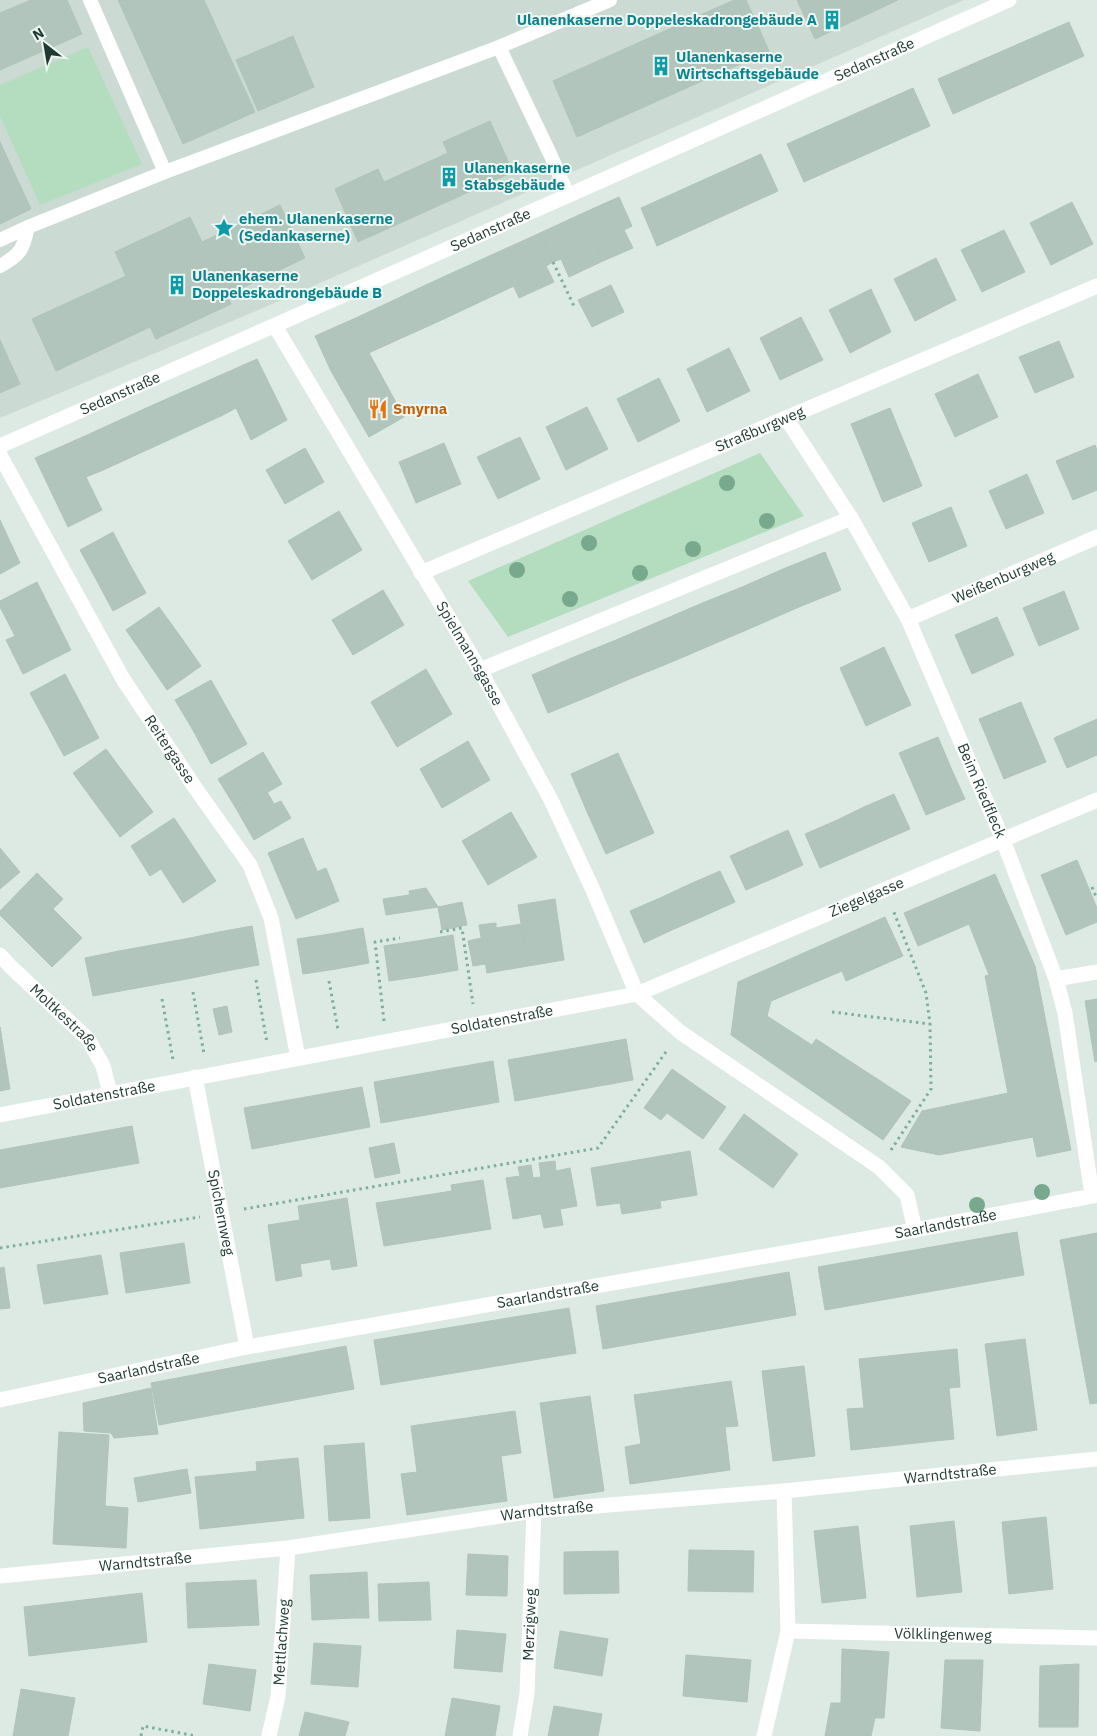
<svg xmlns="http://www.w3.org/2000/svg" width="1097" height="1736" font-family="'IBM Plex Sans',sans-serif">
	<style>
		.built { fill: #cbdad3 }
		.green { fill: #b4ddbf }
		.building { fill: #b2c5bd; stroke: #afc4bb }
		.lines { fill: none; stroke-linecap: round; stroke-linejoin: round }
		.path { stroke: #7bafa0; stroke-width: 3; stroke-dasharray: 2.5 4; stroke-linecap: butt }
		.lane { stroke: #fff; stroke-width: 14 }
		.street { stroke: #fff; stroke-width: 15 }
		.tree { fill: #78a88d }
		.labels { text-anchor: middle; stroke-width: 4; stroke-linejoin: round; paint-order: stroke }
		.culture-label { font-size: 15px; font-weight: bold; fill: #0d838f; stroke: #edf7f2; text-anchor: start }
		.street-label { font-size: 15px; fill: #1e3a33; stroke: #edf7f2 }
		.food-label { font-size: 15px; font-weight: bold; fill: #c56008; stroke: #edf7f2; text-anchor: start }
	</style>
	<rect width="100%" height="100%" fill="#ddeae4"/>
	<path class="built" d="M0 0H964L263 308 0 418Z"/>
	<path class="green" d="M88 47 142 164 40 205 0 116V85Z
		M760 453 804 516 508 637 468 581Z"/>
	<path class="building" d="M31 0H67L82 34 0 70V13Z
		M118 0H204L255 112 183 144Z
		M734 0H746L769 51 577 137 553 81Z
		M797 0H898L815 39Z
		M1069 22 1084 56 953 114 938 79Z
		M293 36 314 87 258 111 236 60Z
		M913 88 930 126 804 182 787 144Z
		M490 121 513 172 358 242 335 189 378 169 384 182 448 153 443 142Z
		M0 142 31 209 0 224Z
		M761 154 778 191 657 246 641 208Z
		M619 197 632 226 624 230 633 248 603 261 581 214Z
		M1072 202 1093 244 1051 265 1030 223Z
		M280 205 305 258 227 295 231 304 156 339 150 327 56 371 32 319 126 276 115 252 190 217 202 242Z
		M581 214 603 261 569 277 561 259 553 262 540 233Z
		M1004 230 1025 272 982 292 961 250Z
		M540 233 553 262 546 266 554 282 519 298 498 252Z
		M498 252 514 286 446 318 430 283Z
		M936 258 956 300 915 321 894 279Z
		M430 283 446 318 373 351 358 317Z
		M611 285 624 312 592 327 578 300Z
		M871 289 891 332 850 353 829 310Z
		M358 317 373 351 331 371 315 336Z
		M801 317 823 360 780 380 760 338Z
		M0 340 20 384 0 393Z
		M1059 341 1074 377 1035 393 1019 357Z
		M729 348 750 391 707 412 687 369Z
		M369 353 404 417 369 437 331 371Z
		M257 359 287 420 251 440 236 408 221 416 205 382Z
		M978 374 998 417 955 437 935 394Z
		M659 378 680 421 638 442 617 399Z
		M205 382 221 416 160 444 144 409Z
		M587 407 608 449 566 470 546 427Z
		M890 408 922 486 883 502 851 424Z
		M144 409 160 444 101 471 85 436Z
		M85 436 101 471 86 477 102 510 68 527 35 458Z
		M520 437 540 479 498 499 477 457Z
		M444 443 461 484 416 503 399 462Z
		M1095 445 1097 450V490L1073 500 1056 461Z
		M305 448 324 482 285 504 266 470Z
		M1027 474 1044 513 1006 529 989 491Z
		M951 507 967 546 929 562 912 523Z
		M339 511 362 550 312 580 288 541Z
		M0 520 20 563 0 574Z
		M113 532 129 563 97 581 80 550Z
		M825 552 841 590 799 607 783 569Z
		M129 563 146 593 113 611 97 581Z
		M783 569 799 607 758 625 742 587Z
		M37 582 71 650 23 674 6 640 15 636 0 607V601Z
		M742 587 758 625 716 643 700 604Z
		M383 590 404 625 353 655 332 620Z
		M1064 591 1079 629 1039 646 1023 608Z
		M700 604 716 643 674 661 658 622Z
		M159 607 180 636 146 659 126 630Z
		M997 617 1014 655 972 674 955 635Z
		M658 622 674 661 632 678 616 640Z
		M180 636 201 666 167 690 146 659Z
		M616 640 632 678 590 696 574 657Z
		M884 647 911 705 866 726 840 668Z
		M574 657 590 696 548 713 532 675Z
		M426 669 452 714 397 747 371 702Z
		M65 674 99 738 64 756 30 693Z
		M211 680 229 712 194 732 175 700Z
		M1021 702 1046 762 1004 779 979 719Z
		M229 712 247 744 211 764 194 732Z
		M1097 719V755L1067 768 1054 738Z
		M938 737 951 768 913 785 899 753Z
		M468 741 490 780 442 808 420 769Z
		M106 749 153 812 120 837 73 773Z
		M263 752 282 784 237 810 218 779Z
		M618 753 636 793 588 814 571 774Z
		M951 768 965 799 926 815 913 785Z
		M267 792 274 804 281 801 291 818 254 840 237 810Z
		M636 793 654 833 606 854 588 814Z
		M894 794 910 829 880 842 864 807Z
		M864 807 880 842 850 855 835 821Z
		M511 812 537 857 488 885 462 841Z
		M174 818 216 881 183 903 161 869 150 876 131 846Z
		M835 821 850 855 820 868 805 834Z
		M788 830 803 865 774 878 759 843Z
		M303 838 317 871 282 886 268 853Z
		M759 843 774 878 746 890 730 856Z
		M0 848 20 872 0 889Z
		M1077 860 1097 908V922L1066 935 1041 875Z
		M326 868 339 901 296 919 282 886Z
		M720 871 735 902 704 916 690 884Z
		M37 873 63 899 53 909 82 938 52 967 0 915V911Z
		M995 874 1035 966 1071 1150 1037 1157 1033 1137 939 1155 901 1147 922 1111 1008 1093 985 976 989 975 969 924 918 946 904 913Z
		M690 884 704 916 674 929 660 898Z
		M426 888 438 907 412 911 409 891Z
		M409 895 412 911 386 915 383 899Z
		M660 898 674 929 644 943 630 911Z
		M555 899 564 960 528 966 518 905Z
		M462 902 467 925 442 930 438 907Z
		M885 917 903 956 846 981 842 971 771 1001 767 1016 812 1045 816 1039 911 1101 883 1140 731 1035 738 982Z
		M496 923V928L522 924 528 966 487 973 479 925Z
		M252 926 259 965 226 971 219 932Z
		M363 928 369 963 336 969 330 934Z
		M219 932 226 971 192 978 185 939Z
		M330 934 336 969 303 974 297 939Z
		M453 935 458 970 423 976 417 941Z
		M481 938 485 964 473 966 468 941Z
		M185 939 192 978 159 984 152 945Z
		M417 941 423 976 389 981 384 946Z
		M152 945 159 984 126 990 119 951Z
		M119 951 126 990 93 996 85 958Z
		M1097 999V1061L1095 1062 1085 1001Z
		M227 1006 232 1032 219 1035 213 1009Z
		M0 1027 10 1089 0 1091Z
		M626 1039 633 1080 515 1101 508 1060Z
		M493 1061 499 1102 381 1123 374 1082Z
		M672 1069 726 1107 703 1139 667 1113 661 1120 644 1108Z
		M362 1087 370 1127 252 1149 244 1108Z
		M744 1114 798 1154 773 1188 719 1149Z
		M132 1126 139 1163 0 1188V1150Z
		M394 1143 400 1173 375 1178 369 1148Z
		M690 1151 697 1195 660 1201 661 1208 622 1214 620 1203 597 1206 591 1168Z
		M555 1161 556 1171 570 1168 577 1206 560 1209 563 1225 544 1228 541 1214 513 1219 506 1178 520 1176 518 1167 531 1165 533 1178 541 1177 539 1163Z
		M483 1180 491 1229 384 1246 376 1203 452 1191 451 1185Z
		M347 1198 357 1266 332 1270 330 1259 300 1264 302 1276 276 1281 268 1225 300 1220 298 1206Z
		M1017 1232 1024 1275 825 1310 818 1267Z
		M1097 1233V1324L1076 1328 1060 1240Z
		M184 1243 190 1283 126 1293 120 1253Z
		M101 1255 108 1294 44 1304 37 1265Z
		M4 1267 10 1308 0 1309V1268Z
		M789 1272 796 1315 603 1349 596 1306Z
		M569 1308 576 1353 381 1385 374 1340Z
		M1097 1324V1403L1090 1404 1076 1328Z
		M1025 1339 1037 1430 997 1436 985 1344Z
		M346 1346 354 1389 159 1425 151 1383Z
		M957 1349 960 1387 949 1388 954 1439 851 1450 847 1409 864 1408 859 1359Z
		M804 1366 815 1456 773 1461 762 1371Z
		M731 1381 738 1426 725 1427 730 1470 630 1484 625 1447 641 1444 634 1395Z
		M151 1388 158 1434 114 1438 111 1433 84 1431 83 1403Z
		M590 1396 604 1491 554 1498 540 1403Z
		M515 1411 521 1453 501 1456 507 1501 407 1515 401 1474 417 1472 411 1426Z
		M59 1432 109 1435 105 1506 128 1508 126 1548 53 1544Z
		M364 1443 370 1518 329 1521 324 1446Z
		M298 1458 304 1518 200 1529 195 1477 257 1471 256 1462Z
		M187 1469 191 1493 138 1502 134 1478Z
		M1046 1517 1053 1589 1009 1594 1002 1522Z
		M954 1521 962 1592 917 1597 910 1526Z
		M858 1526 866 1598 822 1603 814 1531Z
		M689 1550 754 1551 753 1592 688 1591Z
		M618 1551 619 1593 564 1594V1552Z
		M468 1554 508 1556 507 1596 466 1595Z
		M367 1572 369 1618H353L351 1573Z
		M351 1573 353 1618 312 1620 310 1575Z
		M256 1580 259 1625 188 1628 186 1583Z
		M429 1582 431 1620 379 1621 378 1584Z
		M142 1593 147 1642 29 1656 24 1607Z
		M457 1630 506 1634 502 1672 454 1668Z
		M560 1631 608 1639 602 1676 554 1668Z
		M314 1643 361 1646 358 1687 311 1684Z
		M842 1649 889 1652 884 1718H875L871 1736H825L831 1703H841Z
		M686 1655 751 1660 747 1702 683 1696Z
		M945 1660H983L980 1731 941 1728Z
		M209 1664 256 1670 250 1711 203 1704Z
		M1079 1664 1078 1727H1039L1040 1666Z
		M21 1689 75 1698 68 1736H13Z
		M452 1698 500 1706 495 1736H445Z
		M554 1706 602 1714 598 1736H548Z
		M305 1712 349 1722 345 1736H299Z"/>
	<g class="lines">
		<path class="path" d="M553 262 574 306
			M1092 887 1097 899
			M440 932 462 928 473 1004
			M256 980 267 1043
			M329 981 338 1030
			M193 992 204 1054
			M162 999 173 1060
			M832 1012 930 1024
			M384 1021 375 942 400 938
			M891 1150 931 1089 930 1024 926 993 893 910
			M244 1209 598 1148 668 1049
			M0 1248 200 1217
			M141 1736 143 1726 196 1736"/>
		<path class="lane" d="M90 0 165 172
			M499 47 551 156 568 195
			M0 240 28 227 165 172 499 47 610 0
			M0 266C21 254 23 250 28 227"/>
		<g class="street">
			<path id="s1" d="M275 326 480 670 551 800 593 890 637 994 1097 800"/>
			<path id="s2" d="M786 418 851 518 908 619 1003 840 1056 979 1065 1013 1092 1195"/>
			<path id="s3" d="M0 446C337 299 672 149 1009 0"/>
			<path id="s4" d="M0 455 123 679 196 789 250 865 271 918 298 1058"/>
			<path id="s5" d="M421 573 1097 286"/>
			<path id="s6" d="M908 619 1097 537"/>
			<path d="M480 670 851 518"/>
			<path id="s7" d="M0 955 11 967 88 1039 103 1066 110 1093"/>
			<path d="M1056 979 1097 972"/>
			<path id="s8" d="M195 1077 247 1347"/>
			<path id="s9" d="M0 1115 637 994 680 1032 879 1167 907 1195 915 1230"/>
			<path id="s10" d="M0 1400 247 1347 915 1230 1097 1195"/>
			<path id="s11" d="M0 1576 288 1548 534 1511 784 1491 1097 1459"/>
			<path id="s12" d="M788 1631 1097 1638"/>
			<path id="s13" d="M269 1736 278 1696 288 1548"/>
			<path id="s14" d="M520 1736 527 1694 534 1511"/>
			<path d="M764 1736 788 1631 784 1491"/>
		</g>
	</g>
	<g class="tree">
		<circle cx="727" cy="483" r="8"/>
		<circle cx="767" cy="521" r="8"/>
		<circle cx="589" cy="543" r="8"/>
		<circle cx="693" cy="549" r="8"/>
		<circle cx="517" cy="570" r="8"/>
		<circle cx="640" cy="573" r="8"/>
		<circle cx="570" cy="599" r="8"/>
		<circle cx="1042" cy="1192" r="8"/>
		<circle cx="977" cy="1205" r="8"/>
	</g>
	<defs>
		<symbol id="building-bare" viewBox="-9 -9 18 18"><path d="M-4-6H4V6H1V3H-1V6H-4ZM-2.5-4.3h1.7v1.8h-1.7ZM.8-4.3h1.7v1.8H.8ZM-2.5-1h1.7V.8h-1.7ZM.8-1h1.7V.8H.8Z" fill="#0f9aa8" stroke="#edf7f2" stroke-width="2.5" paint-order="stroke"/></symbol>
		<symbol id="sight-bare" viewBox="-9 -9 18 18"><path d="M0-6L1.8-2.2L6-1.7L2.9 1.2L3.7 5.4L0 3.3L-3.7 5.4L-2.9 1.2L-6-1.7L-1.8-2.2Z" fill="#0f9aa8" stroke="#edf7f2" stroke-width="2.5" paint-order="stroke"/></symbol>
		<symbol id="restaurant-bare" viewBox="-9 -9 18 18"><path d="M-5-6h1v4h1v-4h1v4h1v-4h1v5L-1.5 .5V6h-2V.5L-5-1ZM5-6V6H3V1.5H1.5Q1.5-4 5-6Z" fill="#e8710a" stroke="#edf7f2" stroke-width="2.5" paint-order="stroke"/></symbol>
	</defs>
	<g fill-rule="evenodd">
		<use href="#building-bare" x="818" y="6" width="28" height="28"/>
		<use href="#building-bare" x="647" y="52" width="28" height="28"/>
		<use href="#building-bare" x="435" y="163" width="28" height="28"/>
		<use href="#sight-bare" x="210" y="214" width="28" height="28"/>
		<use href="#building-bare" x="163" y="271" width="28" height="28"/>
		<use href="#restaurant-bare" x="364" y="395" width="28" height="28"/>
	</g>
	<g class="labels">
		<g class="culture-label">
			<text x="817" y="25" text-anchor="end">Ulanenkaserne Doppeleskadrongebäude A</text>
			<text x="676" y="62">Ulanenkaserne<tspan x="676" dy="17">Wirtschaftsgebäude</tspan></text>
			<text x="464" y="173">Ulanenkaserne<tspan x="464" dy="17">Stabsgebäude</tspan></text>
			<text x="239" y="224">ehem. Ulanenkaserne<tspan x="239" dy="17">(Sedankaserne)</tspan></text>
			<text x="192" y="281">Ulanenkaserne<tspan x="192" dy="17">Doppeleskadrongebäude B</tspan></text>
		</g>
		<g class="street-label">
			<text dy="5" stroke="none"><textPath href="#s3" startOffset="956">Sedanstraße</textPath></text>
			<text dy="5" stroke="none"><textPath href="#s3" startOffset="536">Sedanstraße</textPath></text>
			<text dy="5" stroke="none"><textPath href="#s3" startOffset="131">Sedanstraße</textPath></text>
			<text dy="5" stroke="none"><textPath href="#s5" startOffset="368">Straßburgweg</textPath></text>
			<text dy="5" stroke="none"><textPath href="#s6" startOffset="104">Weißenburgweg</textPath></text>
			<text dy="5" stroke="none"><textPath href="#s1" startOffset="381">Spielmannsgasse</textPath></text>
			<text dy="5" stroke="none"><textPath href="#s4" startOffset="340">Reitergasse</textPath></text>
			<text dy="5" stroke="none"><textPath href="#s2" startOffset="422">Beim Riedfleck</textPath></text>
			<text dy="5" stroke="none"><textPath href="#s1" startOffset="1010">Ziegelgasse</textPath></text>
			<text dy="5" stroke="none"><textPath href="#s7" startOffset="90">Moltkestraße</textPath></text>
			<text dy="5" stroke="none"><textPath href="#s9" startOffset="511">Soldatenstraße</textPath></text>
			<text dy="5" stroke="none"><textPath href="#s9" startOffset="106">Soldatenstraße</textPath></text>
			<text dy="5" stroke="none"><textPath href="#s8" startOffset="138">Spichernweg</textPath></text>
			<text dy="5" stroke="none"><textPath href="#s10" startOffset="962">Saarlandstraße</textPath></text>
			<text dy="5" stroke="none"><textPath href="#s10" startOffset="558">Saarlandstraße</textPath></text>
			<text dy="5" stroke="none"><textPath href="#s10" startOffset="152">Saarlandstraße</textPath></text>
			<text dy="5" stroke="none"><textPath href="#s11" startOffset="956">Warndtstraße</textPath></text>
			<text dy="5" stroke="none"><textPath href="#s11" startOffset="551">Warndtstraße</textPath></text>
			<text dy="5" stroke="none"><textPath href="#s11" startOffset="146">Warndtstraße</textPath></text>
			<text dy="5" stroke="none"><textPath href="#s14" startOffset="112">Merzigweg</textPath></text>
			<text dy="5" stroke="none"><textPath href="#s12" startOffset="155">Völklingenweg</textPath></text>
			<text dy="5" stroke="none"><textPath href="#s13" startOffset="95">Mettlachweg</textPath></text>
		</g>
		<g class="food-label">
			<text x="393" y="414">Smyrna</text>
		</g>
	</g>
	<g transform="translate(45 45) rotate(329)" stroke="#edf7f2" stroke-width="4" paint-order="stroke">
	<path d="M0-4L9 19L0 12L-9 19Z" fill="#1e3a33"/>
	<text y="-8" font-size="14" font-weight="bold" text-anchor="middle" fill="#1e3a33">N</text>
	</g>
</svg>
